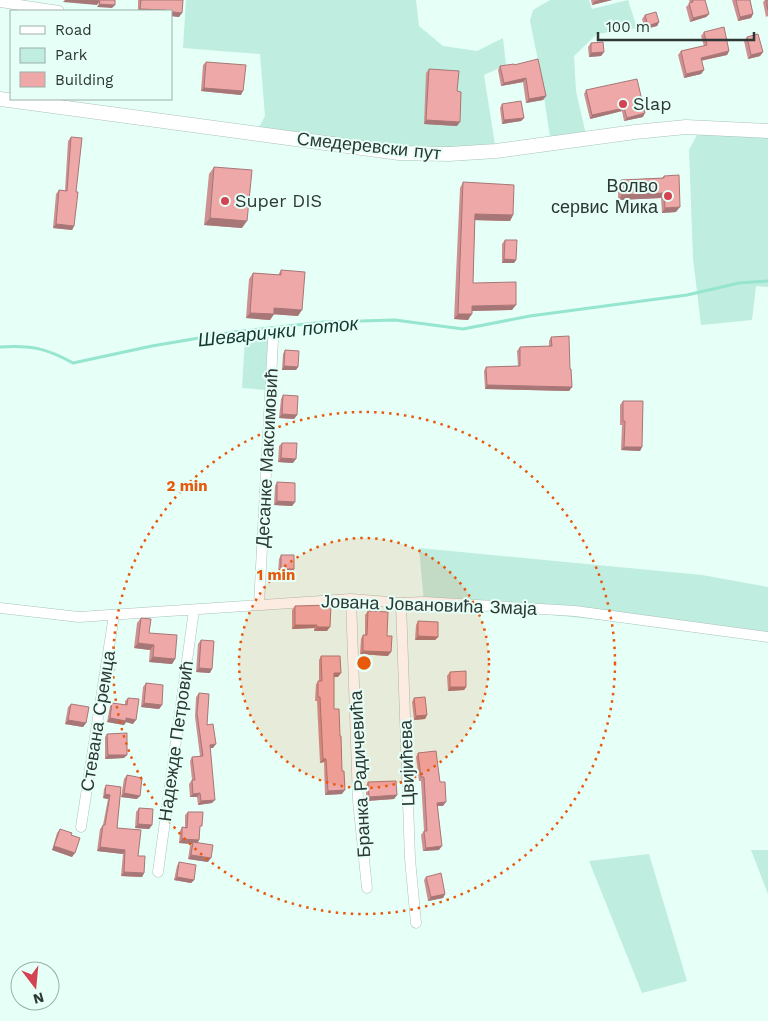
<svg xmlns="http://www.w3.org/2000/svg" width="768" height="1021" font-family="'Work Sans',sans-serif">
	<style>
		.green { fill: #bfeddf }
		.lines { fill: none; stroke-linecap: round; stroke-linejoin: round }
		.stream { stroke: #95e5cf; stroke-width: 3 }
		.minor-casing { stroke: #aac2bb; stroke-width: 11 }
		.secondary-casing { stroke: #aac2bb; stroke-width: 15 }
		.minor { stroke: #fff; stroke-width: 10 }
		.secondary { stroke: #fff; stroke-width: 14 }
		.wall { fill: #ce9090 }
		.shaded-wall { fill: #a77676 }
		.building { fill: #efa8a8; stroke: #a77676 }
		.ring { fill: none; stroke: #e8590c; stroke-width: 2.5; stroke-dasharray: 2.5 5 }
		.poi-dot { fill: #d34351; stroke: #e6fff7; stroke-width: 2 }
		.labels { text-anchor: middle; stroke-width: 4; stroke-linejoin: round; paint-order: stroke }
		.poi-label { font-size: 18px; fill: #2d3734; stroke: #e6fff7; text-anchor: start }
		.street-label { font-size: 18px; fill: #2d3734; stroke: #e6fff7 }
		.water-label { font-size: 19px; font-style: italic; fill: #143930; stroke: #e6fff7 }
		.centre { fill: #e8590c; stroke: #e6fff7; stroke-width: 2.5 }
		.ring-label { font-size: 15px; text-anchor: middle; font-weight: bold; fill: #e8590c; stroke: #e6fff7; stroke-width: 4; stroke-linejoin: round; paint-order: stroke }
	</style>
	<rect width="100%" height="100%" fill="#e6fff7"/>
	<path class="green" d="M186 0H416L419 26 443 46 477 51 503 38 506 65 484 75 496 151 469 153 256 133 265 116 260 54 183 48Z
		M550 0H589L592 9 628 0 637 28 597 34 574 56 576 91 587 139 551 144 540 70 530 21 533 10Z
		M701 127 768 131V287L756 286 752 320 701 325 693 258 689 150Z
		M245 338 270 339 267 390 242 388Z
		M419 548 702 575 768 587V637L424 602Z
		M751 850H768V894Z
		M649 854 687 981 642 993 589 861Z"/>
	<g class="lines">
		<path class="stream" d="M0 347C31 345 46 348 73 363L152 346 234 332 324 322 395 320 463 329 530 316 687 295 739 283 768 281"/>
		<defs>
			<path id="minor" d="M0 2 59 11
				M351 599 358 800 367 888
				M401 603 410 859 416 923
				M259 605 273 340
				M0 608 79 617 351 599 401 603 424 602 575 611 768 637
				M81 827 114 615
				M158 872 194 610"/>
			<path id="secondary" d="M0 99 399 153 449 154 496 151 635 132 686 127 768 131"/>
		</defs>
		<use href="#minor" class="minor-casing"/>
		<use href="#secondary" class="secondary-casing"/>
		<use href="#minor" class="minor"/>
		<use href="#secondary" class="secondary"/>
	</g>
	<path class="wall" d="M138 0H183L179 17 171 16V11H138Z
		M591 0H612L592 5Z
		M689 0H705L709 14 706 17 690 22 686 7 690 3Z
		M732 0H750L753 14 751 18 738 21Z
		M765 0H768V16L766 17 763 2Z
		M645 15 659 22 657 26 645 29 642 19Z
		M704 32 729 51 727 55 701 61 704 70 701 74 684 78 678 55 681 51 704 46 701 36Z
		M747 37 763 52 760 56 748 59 744 41Z
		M591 43 604 52 601 56 589 57 588 47Z
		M206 62 241 95 201 91 203 65Z
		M514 65 546 96 543 100 526 103 523 82 501 86 498 70 500 66Z
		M429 69 457 91V126L424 124 426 73Z
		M586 90 643 117 624 121 622 111 590 119 584 94Z
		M502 104 524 118 521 121 502 124 500 108Z
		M71 137 76 192 74 226 72 230 53 228 56 194 59 190 65 191 68 141Z
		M214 167 242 228 204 225 209 174Z
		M664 176 676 212 662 213 661 198 618 200V185L621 180 662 178Z
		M463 182 513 215 510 221 475 220 473 283 512 310 472 311 468 320 454 319 460 188Z
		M505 240 516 260 514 263H502V244Z
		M281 270 298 316 274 314 270 320 246 318 249 279 253 273 278 275Z
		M551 337 570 369 572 387 569 391 485 389 484 371 486 367 518 366 517 351 520 347 549 346V341Z
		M285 350 298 367 296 370H282L283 354Z
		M283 395 297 415 294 419 279 418 281 399Z
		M623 401 642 447 640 451 621 450 622 425H620V405Z
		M282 443 293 463 278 462 279 446Z
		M277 482 295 502 292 506 274 505 275 486Z
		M281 555 294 569 292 573 278 572 279 559Z
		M295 606 327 631H314V628L292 629V610Z
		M368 611 387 636 388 656 360 654 361 639 363 635H365V615Z
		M141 618 149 633 175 659 172 664 149 662 150 650 134 648 137 623Z
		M418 621 438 637 435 640H415L416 625Z
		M201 640 210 673 196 672 198 644Z
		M321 656 338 677H334V709L340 736 342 794 325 795 324 762 320 763 317 701H315L316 684 319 681V660Z
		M450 672 466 687 464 690 448 691 447 676Z
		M146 683 162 705 159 709 141 707 143 687Z
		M199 693 213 748H210L212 803 198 805 197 797H190L189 784 192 780 190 761 192 757 200 756 195 717 196 697Z
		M128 698 133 724 126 722 124 725 107 722 110 706 112 703 125 705V701Z
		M414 698 427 715 425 719 414 720 412 702Z
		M71 704 86 723 83 727 65 724 68 707Z
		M107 734 124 758 105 759V737Z
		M418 753 443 806H438L439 850 423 851 421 835 424 831 421 781H419L416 757Z
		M127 775 137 799 121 797 124 779Z
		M368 782 397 795 394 799 366 801V786Z
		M106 785 121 787 117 828 138 856 144 873 142 877 121 876 123 854 97 851 100 829 103 825 108 799 103 798 104 789Z
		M139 808 152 825 149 829 135 828 136 812Z
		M188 812 200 830 199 840 197 843 208 862 188 859 190 846 192 844 179 843 180 831 182 827 185 828V815Z
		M60 829 71 835 72 857 52 850 57 833Z
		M179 862 194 880 191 883 174 880 177 866Z
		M426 877 445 894 443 898 428 901 424 880Z"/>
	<path class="shaded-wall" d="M65 0H86L100 1 97 5 63 2Z
		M600 0H612L592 5 595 1Z
		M99 4 115 5 112 8 97 7Z
		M140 9 166 10 165 11H138Z
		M171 12 182 13 179 17 171 16Z
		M709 14 706 17 690 22 693 18Z
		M753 14 751 18 738 21 740 17Z
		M659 22 657 26 645 29 648 26Z
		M729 51 727 55 698 61 701 58Z
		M604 52 601 56 589 57 591 53Z
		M763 52 760 56 748 59 751 55Z
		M704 70 701 74 684 78 686 74Z
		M526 78 523 82 501 86 504 83Z
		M204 88 243 91 241 95 201 91Z
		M546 96 543 100 526 103 529 99Z
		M624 108 622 111 590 119 592 115Z
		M645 113 643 117 624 121 627 118Z
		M524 118 521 121 502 124 504 120Z
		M426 120 460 122 457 126 424 124Z
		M664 193 661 198 618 200 622 195Z
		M680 207 676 212 662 213 665 208Z
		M475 214 513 215 510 221 471 220Z
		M210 218 247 221 242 228 204 225Z
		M56 224 74 226 72 230 53 228Z
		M504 259 516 260 514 263H502Z
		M516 305 512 310 468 311 472 306Z
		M274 308 302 310 298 316 270 314Z
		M250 313 274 314 270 320 246 318Z
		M458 314H472L468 320 454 319Z
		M284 366 298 367 296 370H282Z
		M487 385 572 387 569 391 485 389Z
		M282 414 297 415 294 419 279 418Z
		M624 447H642L640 451 621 450Z
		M281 458 296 459 293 463 278 462Z
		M277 501 295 502 292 506 274 505Z
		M281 569H294L292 573 278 572Z
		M295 625H317L314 628 292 629Z
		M317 627H330L327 631H314Z
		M418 636 438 637 435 640H415Z
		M138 643 154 645 150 650 134 648Z
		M363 651 391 652 388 656 360 654Z
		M153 657 175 659 172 664 149 662Z
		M199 668 212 669 210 673 196 672Z
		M334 673H341L338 677H332Z
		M450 687H466L464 690 448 691Z
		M144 703 162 705 159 709 141 707Z
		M427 715 425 719 414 720 416 716Z
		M110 718H126L136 720 133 724 126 722 124 725 107 722Z
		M68 720 86 723 83 727 65 724Z
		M216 744 213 748H208L210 745Z
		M108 755H127L124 758 105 759Z
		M323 759H326L324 762 320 763Z
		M345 790 342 794 325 795 328 791Z
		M124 793 140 796 137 799 121 797Z
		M200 793 197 797H190L193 794Z
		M105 794 110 795 108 799 103 798Z
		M397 795 394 799 366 801 369 797Z
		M215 800 212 803 198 805 201 801Z
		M446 802 443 806H435L437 803Z
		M138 824 152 825 149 829 135 828Z
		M182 839 199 840 197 844 193 842 192 844 179 843Z
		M54 846 75 853 72 857 52 850Z
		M442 846 439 850 423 851 426 848Z
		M100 847 125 850 123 854 97 851Z
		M191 855 211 858 208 862 188 859Z
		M124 872 144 873 142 877 121 876Z
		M177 877 194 880 191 883 174 880Z
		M445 894 443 898 428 901 431 897Z"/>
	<path class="building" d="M86 0H115V5L99 4 100 1Z
		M141 0H183L182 13 166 11V10L140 9Z
		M692 0H705L709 14 693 18 689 3 693 2Z
		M736 0H750L753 14 740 17Z
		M766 0H768V10Z
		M656 12 659 22 648 26 645 15Z
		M724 27 729 51 701 58 704 70 686 74 681 51 707 45 704 32Z
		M758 34 763 52 751 55 747 37Z
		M603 42 604 52 591 53V43Z
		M538 59 546 96 529 99 526 78 504 83 500 66 514 64V65Z
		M206 62 246 65 243 91 204 88Z
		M429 69 459 71 457 91 461 92 460 122 426 120Z
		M637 79 645 113 627 118 624 108 592 115 586 90Z
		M521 101 524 118 504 120 502 104Z
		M71 137 82 138 76 192H78L74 226 56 224 59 190 67 191Z
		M214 167 252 170 247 221 210 218Z
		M679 175 680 207 665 208 664 193 622 195 621 180 664 178V176Z
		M463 182 514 185 513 215 475 214 473 283 516 282V305L472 306V314H458Z
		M505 240H517L516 260 504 259Z
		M281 270 305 272 302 310 274 308V314L250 313 253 273 281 275Z
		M569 336 570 369H571L572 387 487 385 486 367 520 366V347L552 346 551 337Z
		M285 350 299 351 298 367 284 366Z
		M283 395 298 396 297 415 282 414Z
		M623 401H643L642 447H624L625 421H623Z
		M282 443H297L296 459 281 458Z
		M277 482 295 483V502L277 501Z
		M281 555H294V569H281Z
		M331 605 330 627H317V625H295V606Z
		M368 611 388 612 387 636H392L391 652 363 651V635H367Z
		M141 618 151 619 149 633 177 635 175 659 153 657 154 645 138 643Z
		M418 621 438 622V637L418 636Z
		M201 640 214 641 212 669 199 668Z
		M321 656H340L341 673H334V709H339L340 736H341L342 771H344L345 790 328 791 326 759H323L320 697H318V681H322Z
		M466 671V687H450V672Z
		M146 683 163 685 162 705 144 703Z
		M199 693 209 694 207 725 213 724 216 744 210 745 215 800 201 801 200 793 193 794 192 780H195L192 757 203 756 197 713Z
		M425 697 427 715 416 716 414 698Z
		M128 698 139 699 136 720 126 718V721L110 718 112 703 127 705Z
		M71 704 89 707 86 723 68 720Z
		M127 733V755H108L107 734Z
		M436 751 440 782H445L446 802 437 803 442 846 426 848 424 831H427L424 777H421L418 753Z
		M127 775 142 778 140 796 124 793Z
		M396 781 397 795 369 797 368 782Z
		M106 785 121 787 117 828 141 830 138 856H145L144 873 124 872 125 850 100 847 103 825H105L110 795 105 794Z
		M139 808 153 809 152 825 138 824Z
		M188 812H203L202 826H200L199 840 182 839V827L187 828Z
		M60 829 72 833 71 835 80 838 75 853 54 846Z
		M193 842 213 845 211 858 191 855Z
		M179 862 196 865 194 880 177 877Z
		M441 873 445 894 431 897 426 877Z"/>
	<circle cx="364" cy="663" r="125" fill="#e8590c" fill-opacity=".12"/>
	<g class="ring">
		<circle cx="364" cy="663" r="125"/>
		<circle cx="364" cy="663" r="251"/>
	</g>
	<g class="poi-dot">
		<circle cx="623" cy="104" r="5"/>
		<circle cx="668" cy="196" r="5"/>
		<circle cx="225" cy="201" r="5"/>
	</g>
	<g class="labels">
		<g class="poi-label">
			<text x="633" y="110">Slap</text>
			<text x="658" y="192" text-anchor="end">Волво<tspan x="658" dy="21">сервис Мика</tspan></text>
			<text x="235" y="207">Super DIS</text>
		</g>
		<g class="street-label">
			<text transform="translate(369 146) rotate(6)" y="6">Смедеревски пут</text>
			<text transform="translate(267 458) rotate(-87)" y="6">Десанке Максимовић</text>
			<text transform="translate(429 605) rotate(2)" y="6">Јована Јовановића Змаја</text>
			<text transform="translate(98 721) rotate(-81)" y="6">Стевана Сремца</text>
			<text transform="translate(176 741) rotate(-82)" y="6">Надежде Петровић</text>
			<text transform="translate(407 763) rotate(-92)" y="6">Цвијићева</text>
			<text transform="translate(360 774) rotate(-93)" y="6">Бранка Радичевића</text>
		</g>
		<g class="water-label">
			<text transform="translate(278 331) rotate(-6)" y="7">Шеварички поток</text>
		</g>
	</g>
	<circle cx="364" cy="663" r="8" class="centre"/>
	<g class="ring-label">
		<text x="187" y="491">2 min</text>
		<text x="276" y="580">1 min</text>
	</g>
	<rect x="10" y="10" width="162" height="90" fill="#e6fff7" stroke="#9cafa9"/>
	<rect x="20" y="26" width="25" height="8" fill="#ffffff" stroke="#9cafa9"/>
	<text x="55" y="35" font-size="15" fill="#2d3734">Road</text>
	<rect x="20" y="48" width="25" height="15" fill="#bfeddf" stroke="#9cafa9"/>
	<text x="55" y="60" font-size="15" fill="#2d3734">Park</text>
	<rect x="20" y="72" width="25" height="15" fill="#efa8a8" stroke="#9cafa9"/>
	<text x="55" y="85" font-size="15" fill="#2d3734">Building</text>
	<g transform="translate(35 986) rotate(164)"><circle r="24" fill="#e6fff7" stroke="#9cafa9"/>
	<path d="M0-4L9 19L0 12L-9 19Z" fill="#d34351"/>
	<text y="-8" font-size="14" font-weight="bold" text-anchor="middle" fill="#2d3734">N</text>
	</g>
	<path d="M598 32v8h156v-8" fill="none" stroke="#2d3734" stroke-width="2.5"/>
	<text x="606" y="32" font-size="15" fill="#2d3734" stroke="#e6fff7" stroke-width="4" paint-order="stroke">100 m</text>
</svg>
